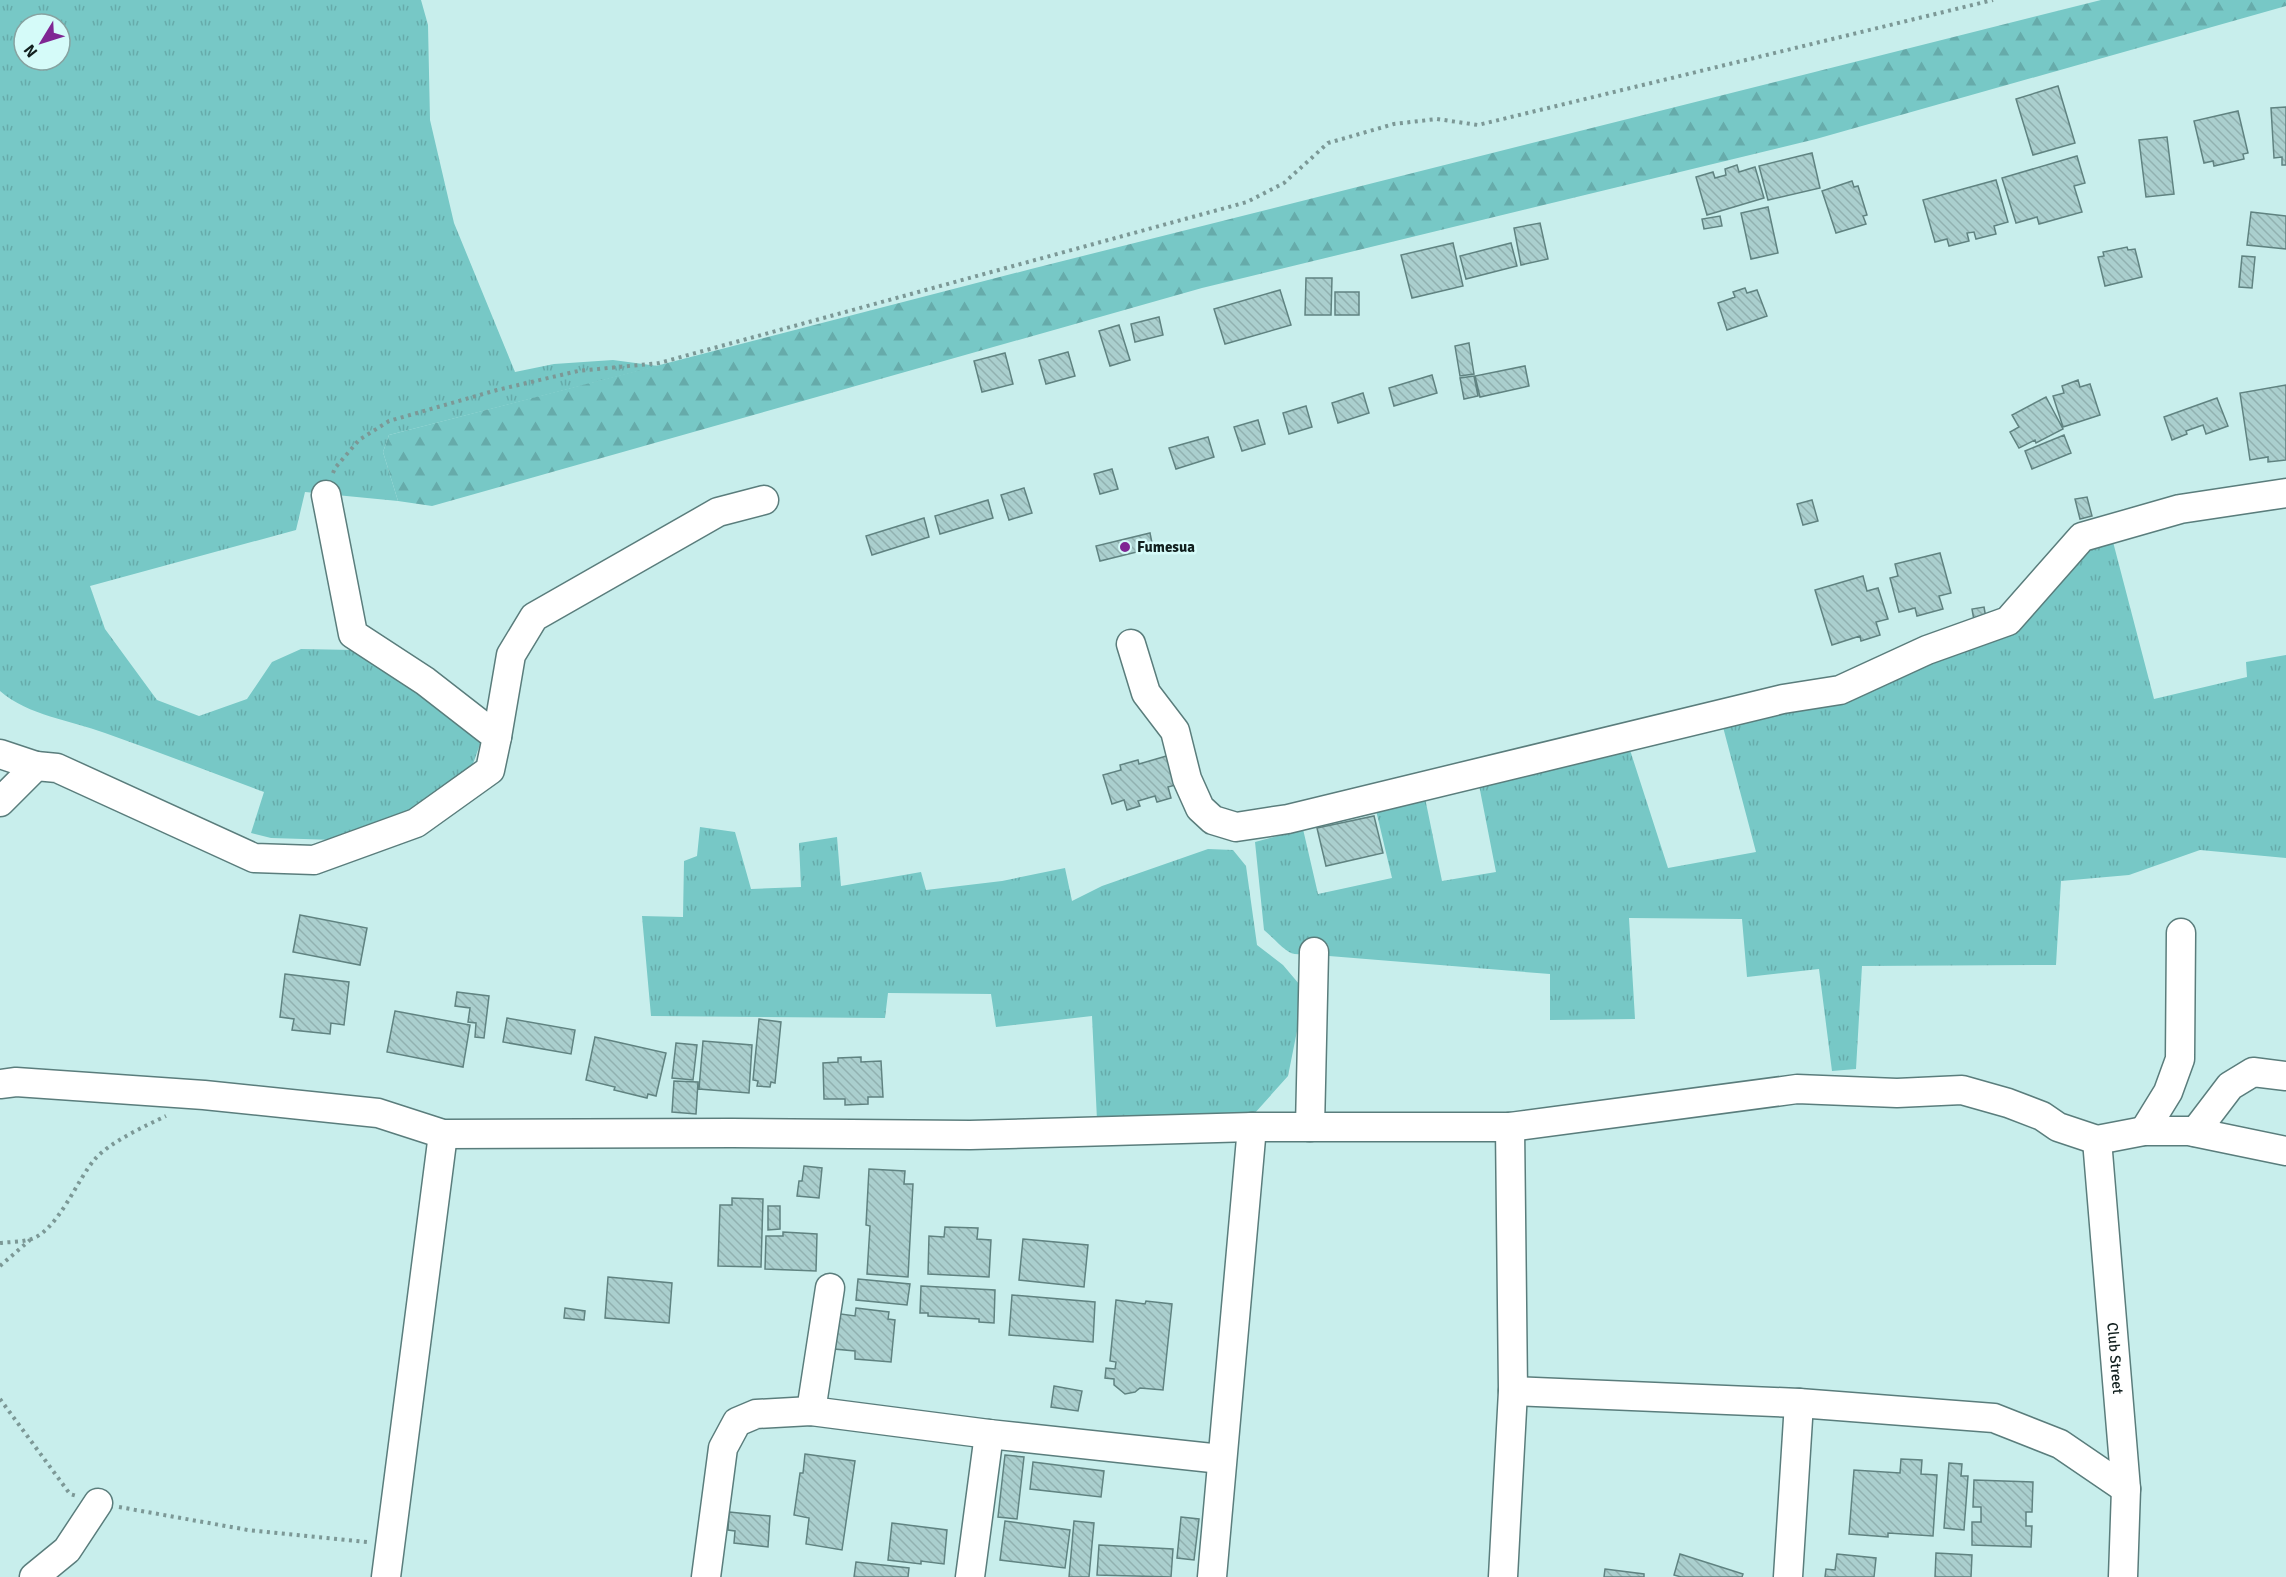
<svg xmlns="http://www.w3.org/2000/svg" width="2286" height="1577" font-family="Signika,sans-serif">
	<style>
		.grass { fill: url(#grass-tufts); fill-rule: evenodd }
		.forest { fill: url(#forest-firs) }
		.building { fill: url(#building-back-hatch); stroke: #608381; stroke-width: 1.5 }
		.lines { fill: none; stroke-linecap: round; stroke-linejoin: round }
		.minor-casing { stroke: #5a7d7c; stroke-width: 31 }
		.path { stroke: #7c9896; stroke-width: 4; stroke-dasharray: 3 4.5; stroke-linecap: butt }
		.minor { stroke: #fff; stroke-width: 28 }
		.poi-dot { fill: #7f2693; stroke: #d5fbf9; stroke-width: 2 }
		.labels { text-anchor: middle; stroke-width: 5; stroke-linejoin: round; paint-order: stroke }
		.poi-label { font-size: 15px; font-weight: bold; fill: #111f1e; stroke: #d5fbf9; text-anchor: start }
		.street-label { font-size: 15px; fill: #111f1e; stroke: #d5fbf9 }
	</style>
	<defs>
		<pattern id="grass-tufts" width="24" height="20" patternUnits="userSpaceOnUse" patternTransform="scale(1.5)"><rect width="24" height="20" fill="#77c8c6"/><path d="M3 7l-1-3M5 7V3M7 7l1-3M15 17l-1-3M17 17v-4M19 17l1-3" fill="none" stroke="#66abaa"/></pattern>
		<pattern id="forest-firs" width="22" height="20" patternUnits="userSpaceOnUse" patternTransform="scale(1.5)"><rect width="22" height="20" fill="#77c8c6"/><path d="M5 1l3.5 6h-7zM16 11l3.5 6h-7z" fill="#66abaa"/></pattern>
		<pattern id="building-back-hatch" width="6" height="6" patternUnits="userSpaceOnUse" patternTransform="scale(1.5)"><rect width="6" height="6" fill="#aacfce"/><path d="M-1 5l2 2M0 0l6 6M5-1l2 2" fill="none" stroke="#91b1b0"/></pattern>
	</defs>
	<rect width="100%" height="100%" fill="#c8eeec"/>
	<path class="grass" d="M0 0H421L428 25 430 120 454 223 515 372 554 364 613 360 658 366 389 435 383 452 398 501 305 492 296 530 90 586 105 629 157 700 199 716 247 699 272 662 301 649 354 650 484 733 469 775 413 809 336 840 271 838 251 833 264 792C211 772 158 752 105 733 70 720 29 716 0 691ZM24 24H60V60H24Z
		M2112 538 2154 699 2247 677 2246 662 2286 655V858L2200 850 2129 875 2061 881 2056 965 1862 966 1856 1069 1832 1071 1819 969 1747 977 1742 919 1629 918 1635 1019 1550 1020V974L1329 956 1328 944C1290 962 1293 956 1264 930L1255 842 1303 829 1318 894 1392 878 1375 806 1424 793 1442 881 1496 872 1479 785 1630 750 1668 868 1756 852 1723 727 2019 628 2076 552Z
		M700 827 735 832 751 889 801 887 799 843 837 837 841 886 921 872 926 890 1002 881 1065 868 1072 901 1102 886 1208 849 1233 850 1246 866 1257 945 1283 965 1305 991 1288 1076 1254 1114 1097 1120 1092 1016 996 1027 991 994 888 993 885 1018 651 1016 642 916 683 917 684 861 697 856Z"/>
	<path class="forest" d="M2101 0H2286V6L1816 139 1202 288 432 506 398 501 383 452 389 435 1031 269Z"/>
	<path class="building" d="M2058 86 2075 143 2033 155 2016 99Z
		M2286 107V165H2282V157L2274 158 2271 108Z
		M2238 111 2248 153 2243 154 2244 159 2214 166 2213 161 2204 163 2194 121Z
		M2167 137 2174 194 2146 197 2139 140Z
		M1812 153 1820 188 1768 200 1759 166Z
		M2077 156 2085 183 2074 186 2082 212 2039 224 2037 217 2016 223 2002 178Z
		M1737 165 1739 172 1755 167 1764 198 1707 215 1696 177 1713 172 1715 178 1726 175 1725 169Z
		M1996 180 2008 222 1994 226 1996 234 1976 239 1974 232 1967 233 1969 241 1949 246 1947 239 1935 242 1923 200Z
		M1852 181 1854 187 1858 186 1867 215 1863 216 1866 224 1836 233 1822 191Z
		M1768 207 1778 253 1751 259 1741 213Z
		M2251 212 2286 216V249L2247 245Z
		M1720 216 1722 226 1704 229 1702 219Z
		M1540 223 1548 259 1521 265 1514 228Z
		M1453 243 1463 286 1412 298 1401 255Z
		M1511 243 1517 266 1466 279 1460 256Z
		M2127 247 2128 250 2135 249 2142 277 2105 286 2098 257 2104 256 2103 252Z
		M2242 256 2255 257 2252 288 2239 287Z
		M1306 278H1332L1331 315H1305Z
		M1745 288 1747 293 1757 290 1767 316 1727 330 1718 303 1735 297 1733 292Z
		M1280 290 1291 325 1225 344 1214 309Z
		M1335 292H1359V315H1335Z
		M1159 317 1163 335 1135 342 1131 324Z
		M1119 325 1130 360 1110 366 1099 331Z
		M1469 343 1474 374 1460 376 1455 346Z
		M1068 352 1075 376 1046 384 1039 360Z
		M1005 353 1013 384 982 392 974 361Z
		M1525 366 1529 386 1480 397 1475 376Z
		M1432 375 1437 393 1394 406 1389 388Z
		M1474 376 1478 396 1464 399 1460 378Z
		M2078 380 2080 387 2090 384 2100 415 2063 427 2053 396 2064 393 2062 386Z
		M2286 385V460L2268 462V457L2250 460 2240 393Z
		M1363 393 1369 413 1338 423 1332 403Z
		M2046 397 2063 429 2036 443 2035 440 2019 448 2010 432 2019 427 2012 415Z
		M2217 398 2228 426 2206 434 2203 425 2186 431 2187 434 2172 440 2164 417Z
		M1306 406 1312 427 1289 434 1283 413Z
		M1258 420 1265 444 1242 451 1234 427Z
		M2064 435 2071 453 2032 469 2025 451Z
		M1208 437 1214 457 1176 469 1169 448Z
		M1112 469 1118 489 1100 494 1094 474Z
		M1024 488 1032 513 1009 520 1001 495Z
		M2087 497 2092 516 2080 519 2075 499Z
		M988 500 993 518 940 534 935 516Z
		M1812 500 1818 521 1803 525 1797 504Z
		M924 518 929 537 872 555 866 536Z
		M1150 533 1153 548 1100 561 1096 546Z
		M1940 553 1951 593 1939 596 1943 609 1917 616 1915 608 1899 612 1890 578 1898 576 1895 564Z
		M1863 576 1867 591 1878 588 1888 619 1876 622 1880 635 1861 641 1860 636 1832 645 1815 590Z
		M1984 607 1987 624 1975 626 1972 609Z
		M1170 755 1179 784 1168 787 1171 798 1157 802 1155 796 1138 801 1140 806 1127 810 1124 800 1112 804 1103 775 1121 770 1120 765 1138 760 1139 764Z
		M1374 816 1383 853 1326 866 1317 828Z
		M300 915 367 928 360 965 293 952Z
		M285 974 349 982 344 1025 331 1023 330 1034 292 1030 294 1019 280 1017Z
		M457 992 489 996 484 1038 475 1037 476 1023 468 1022 470 1008 455 1006Z
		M395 1011 470 1025 463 1067 387 1052Z
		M507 1018 575 1030 571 1054 503 1042Z
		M759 1019 781 1022 775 1083 771 1082 770 1087 757 1086 758 1081 753 1080Z
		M595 1037 666 1053 656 1096 648 1094 647 1098 614 1090 615 1087 586 1080Z
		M703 1041 752 1045 749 1093 699 1089Z
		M676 1043 697 1045 693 1080 672 1078Z
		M861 1057V1062L881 1061 883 1097H868V1104L845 1105V1099H824L823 1063 838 1062V1058Z
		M674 1081 698 1082 696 1114 672 1112Z
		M804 1166 822 1168 819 1198 797 1196 799 1181H802Z
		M869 1169 905 1171 904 1184H913L908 1277 867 1274 870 1226 866 1225Z
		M732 1198 763 1199 761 1267 718 1266 720 1205H732Z
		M768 1206H780V1229L768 1230Z
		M945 1227 978 1228 977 1239 991 1240 989 1277 928 1274 929 1236 944 1237Z
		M783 1232 817 1234 816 1271 765 1269 766 1236H783Z
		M1023 1239 1088 1245 1084 1287 1019 1280Z
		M608 1277 672 1283 669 1323 605 1318Z
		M858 1279 910 1284 907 1305 856 1300Z
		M921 1286 995 1290 994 1323 979 1322V1319L928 1316V1313H920Z
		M1012 1295 1095 1302 1093 1342 1009 1335Z
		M1116 1300 1145 1304 1146 1301 1172 1304 1163 1390 1140 1388 1135 1392 1125 1394 1114 1385V1379L1105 1378 1106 1368 1115 1369 1116 1362 1110 1361Z
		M565 1308 585 1311 584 1320 564 1318Z
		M856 1308 889 1312 888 1319 895 1320 891 1362 855 1359V1351L834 1349V1313L855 1316Z
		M1054 1386 1082 1391 1078 1411 1051 1407Z
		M805 1454 855 1461 842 1550 806 1544 809 1518 794 1515 800 1473H803Z
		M1005 1455 1024 1457 1017 1519 998 1517Z
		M1901 1459 1922 1460 1921 1474 1937 1475 1933 1536 1888 1533V1537L1849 1534 1854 1470 1900 1473Z
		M1033 1462 1104 1471 1101 1497 1030 1489Z
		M1949 1463 1962 1464 1961 1476H1968L1964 1530 1944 1528Z
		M1974 1480 2033 1482 2032 1512H2026V1526H2032L2031 1547 1972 1545V1522H1981V1507H1973Z
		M729 1512 770 1516 768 1547 734 1543 735 1531 728 1530Z
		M1181 1517 1199 1519 1194 1560 1177 1558Z
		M1005 1521 1070 1530 1065 1568 1000 1560Z
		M1074 1521 1094 1523 1089 1577H1069Z
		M892 1523 947 1530 944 1564 921 1561V1564L888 1560Z
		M1099 1545 1173 1549 1171 1577 1097 1575Z
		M1936 1553 1972 1555 1971 1577H1935Z
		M1680 1554 1743 1574 1742 1577H1681L1674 1575Z
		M1837 1554 1876 1558 1874 1577H1825L1826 1569 1835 1570Z
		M856 1562 909 1568 908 1577H854Z
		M1605 1569 1644 1574V1577H1604Z"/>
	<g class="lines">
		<defs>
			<g id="minor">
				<path d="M1131 644 1146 693 1175 731 1187 779 1200 808 1213 820 1236 827 1288 819 1783 699 1840 690 1927 650 2008 621 2082 537 2180 509 2286 493"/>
				<path d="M497 737 511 655 534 617 718 512 764 500"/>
				<path d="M0 754 36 766"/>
				<path d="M0 802 36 766 57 768 254 858 314 860 416 823 490 770 497 737 425 681 353 634 326 495"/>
				<path d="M0 1084 16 1082 204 1095 378 1113 443 1134 732 1133 970 1135 1252 1127H1510L1797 1089 1897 1093 1962 1090 2008 1103 2042 1116 2058 1127 2097 1140 2144 1131H2189L2286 1151"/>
				<path d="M1310 1127 1314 952"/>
				<path d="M2144 1131 2168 1092 2180 1059 2181 933"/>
				<path d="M2195 1132 2230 1086 2253 1072 2286 1076"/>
				<path id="s1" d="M2097 1140 2126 1489 2123 1577"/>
				<path d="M1513 1391 1799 1403 1994 1418 2060 1444 2126 1489"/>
				<path d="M811 1411 830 1288"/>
				<path d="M34 1577 67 1550 98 1503"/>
				<path d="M386 1577 443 1134"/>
				<path d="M706 1577 723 1448 737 1422 756 1414 811 1411 989 1434 1221 1459"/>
				<path d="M970 1577 989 1434"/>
				<path d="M1212 1577 1252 1127"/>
				<path d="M1503 1577 1513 1391 1510 1127"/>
				<path d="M1788 1577 1799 1403"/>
			</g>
		</defs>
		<use href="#minor" class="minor-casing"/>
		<path class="path" d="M333 473 335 468 359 440 389 421 497 390 578 371 659 363 1247 202 1284 183 1328 143 1394 124 1437 119 1478 125 1993 0
			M0 1243C9 1242 19 1242 28 1240 57 1234 77 1179 95 1159 110 1142 145 1126 166 1116
			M0 1266 30 1240
			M0 1399 70 1494 77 1496
			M119 1507 248 1530 367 1542"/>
		<use href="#minor" class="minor"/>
	</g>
	<circle class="poi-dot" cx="1125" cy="547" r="6"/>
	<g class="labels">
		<g class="poi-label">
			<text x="1137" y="552">Fumesua</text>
		</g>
		<g class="street-label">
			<text dy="5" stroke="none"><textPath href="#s1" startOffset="219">Club Street</textPath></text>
		</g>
	</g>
	<g transform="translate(42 42) rotate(232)"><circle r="28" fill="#d5fbf9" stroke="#87a3a1" stroke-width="1.5"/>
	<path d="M0-4.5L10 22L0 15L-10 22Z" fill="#7f2693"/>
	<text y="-9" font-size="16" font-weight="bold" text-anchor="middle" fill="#111f1e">N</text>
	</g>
</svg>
